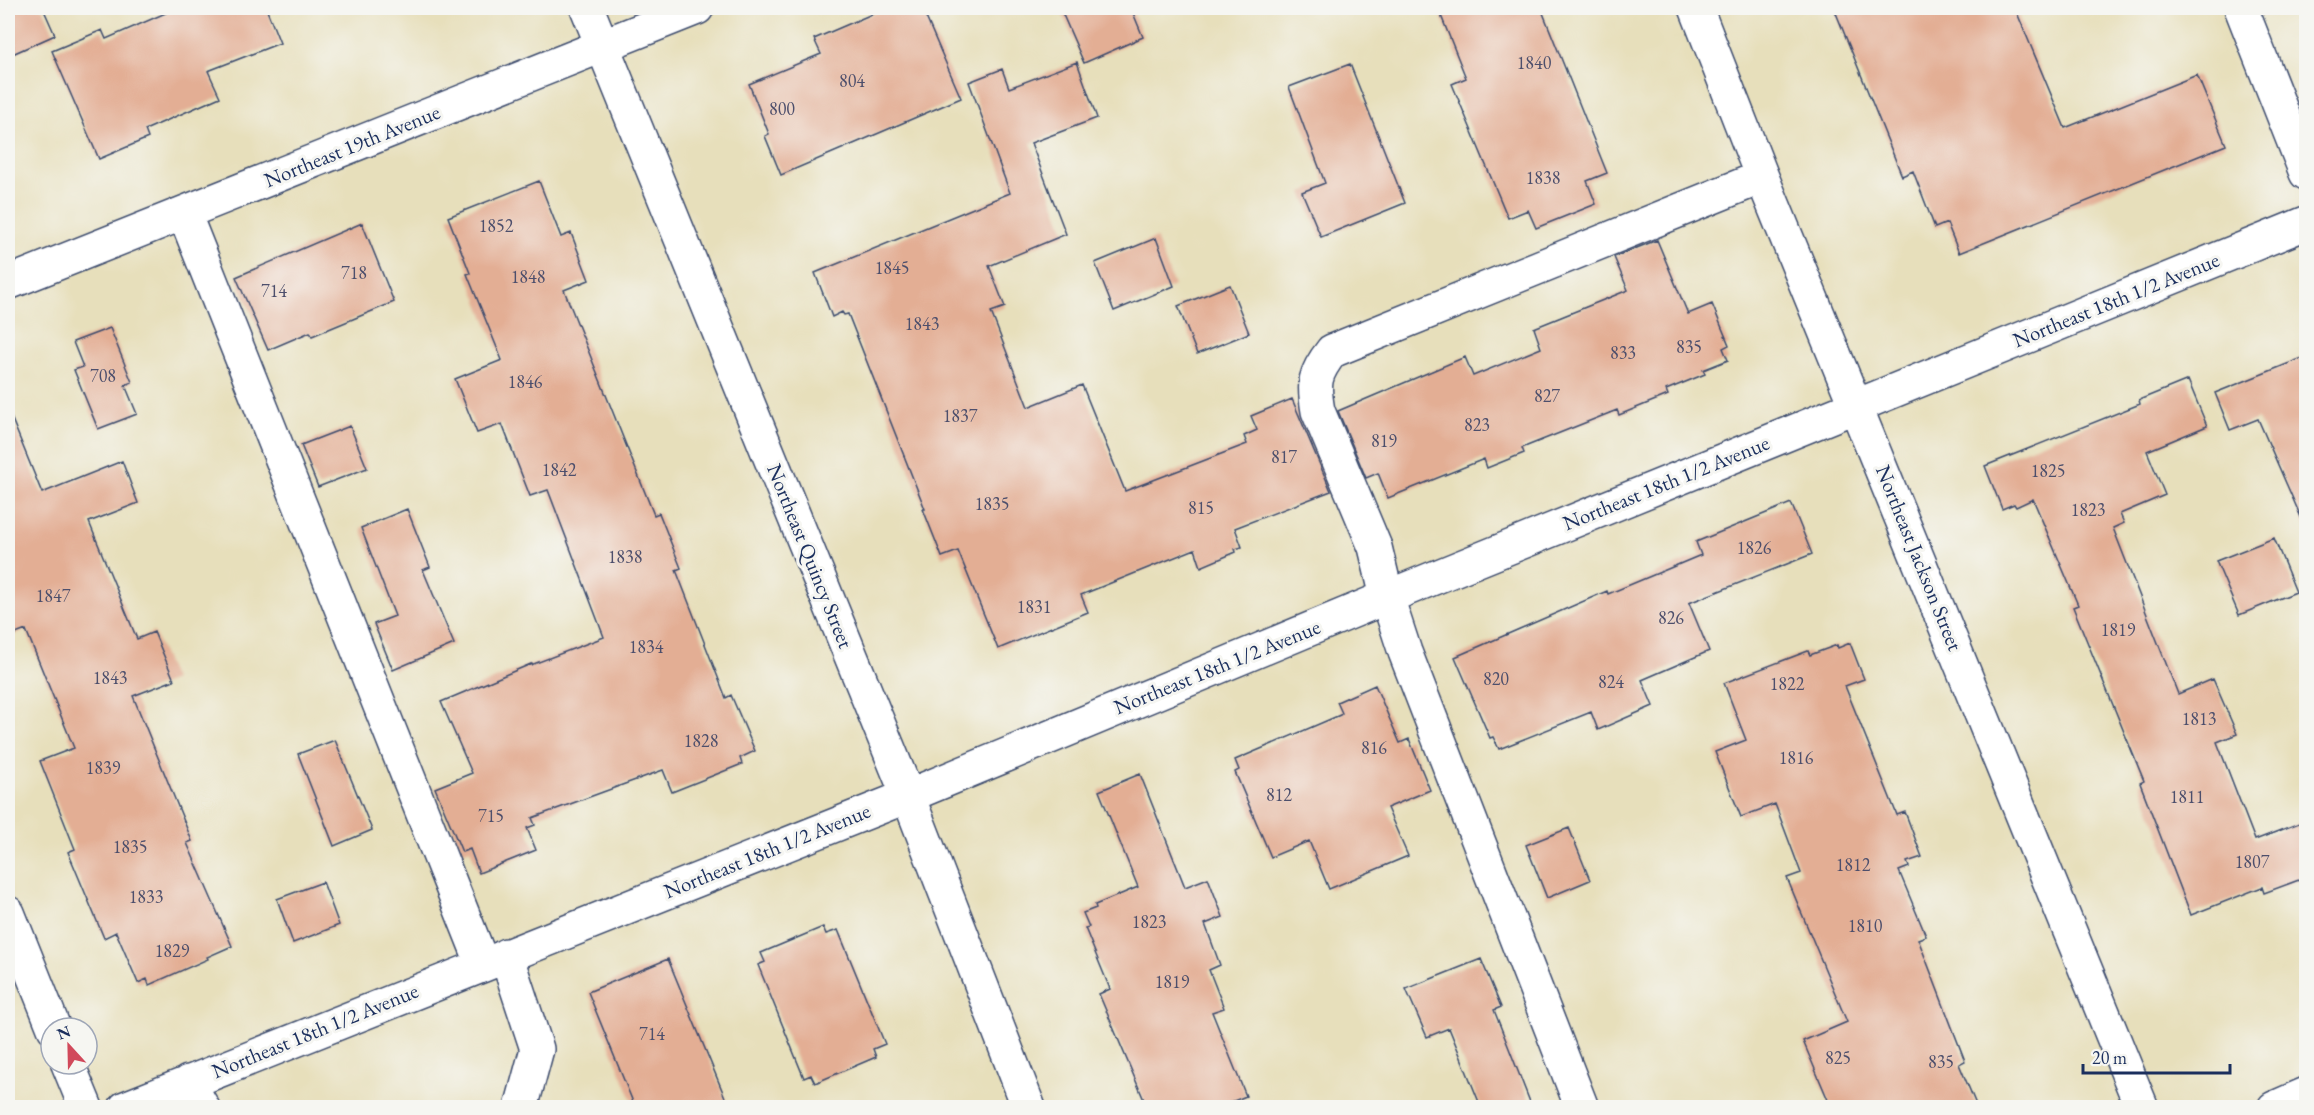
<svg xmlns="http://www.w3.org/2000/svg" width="2314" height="1115" font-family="'EB Garamond',serif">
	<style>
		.building { fill: #e3ae94 }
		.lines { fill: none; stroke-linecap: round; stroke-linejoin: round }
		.minor-casing { stroke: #3a496c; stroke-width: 36 }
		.minor { stroke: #fff; stroke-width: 33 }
		.labels { text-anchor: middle; stroke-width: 6; stroke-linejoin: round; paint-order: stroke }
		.number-label { font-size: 18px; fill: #4d4f6c }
		.street-label { font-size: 21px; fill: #1b2f5e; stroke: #f6f6f2 }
	</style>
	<rect width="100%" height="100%" fill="#f6f6f2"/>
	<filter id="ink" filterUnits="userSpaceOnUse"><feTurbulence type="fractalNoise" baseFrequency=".0167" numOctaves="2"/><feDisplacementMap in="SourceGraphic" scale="12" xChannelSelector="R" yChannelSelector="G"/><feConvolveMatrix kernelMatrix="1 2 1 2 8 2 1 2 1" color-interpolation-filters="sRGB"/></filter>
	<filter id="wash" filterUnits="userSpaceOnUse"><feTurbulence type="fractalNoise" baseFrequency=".008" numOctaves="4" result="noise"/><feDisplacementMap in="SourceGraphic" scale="24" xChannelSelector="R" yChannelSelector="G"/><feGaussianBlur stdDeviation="1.35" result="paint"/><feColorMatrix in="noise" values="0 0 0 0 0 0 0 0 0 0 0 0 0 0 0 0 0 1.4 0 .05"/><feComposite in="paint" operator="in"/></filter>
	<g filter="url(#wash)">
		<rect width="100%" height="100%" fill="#e7dfbb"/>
		<g id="blocks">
			<path class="building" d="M8 8H43L55 35 8 56Z
				M177 8H266L280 43 208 71 220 97 145 130 148 138 99 159 52 51 102 30 106 39Z
				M886 8H922L961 98 781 175 765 136 769 134 749 84 821 54 814 39Z
				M1060 8H1131L1143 37 1084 63Z
				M1438 8H1541L1607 173 1587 181 1596 204 1536 228 1528 210 1508 218 1452 84 1466 78Z
				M1834 8H2015L2065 128 2197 75 2226 145 1959 253 1947 223 1935 228 1913 171 1902 176Z
				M1077 62 1097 118 1031 143 1066 234 989 266 1005 307 991 312 1028 407 1082 385 1125 491 1247 444 1244 436 1257 430 1251 416 1292 399 1331 491 1235 528 1242 547 1235 549 1236 552 1201 567 1195 549 1081 595 1088 612 998 649 958 551 942 557 923 509H925L848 314 844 315 842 312 832 317 815 273 1010 193 969 82 1002 69 1009 88Z
				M1350 64 1405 203 1321 237 1302 192 1325 183 1289 87Z
				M539 181 561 237 571 233 589 280 564 290 654 515 659 513 681 568 676 570 726 698 731 695 755 751 740 758 742 764 672 792 663 770 532 818 535 825 527 828 536 850 479 873 470 849 462 852 435 788 472 773 441 702 531 664V665L604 637 548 490 530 496 502 424 477 433 455 379 502 360 467 274 470 273 448 217Z
				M362 223 394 302 312 336 310 332 268 350 236 277Z
				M1156 238 1174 286 1114 311 1095 263Z
				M1657 240 1688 314 1712 304 1729 345 1723 348 1728 360 1703 370 1705 374 1666 390 1668 395 1619 415 1617 410 1522 448 1524 453 1487 468 1484 459 1388 498 1378 473 1366 478 1338 411 1465 357 1473 376 1541 348 1534 328 1628 290 1614 257Z
				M1230 285 1249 333 1197 354 1178 306Z
				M110 328 132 382 125 385 137 414 98 429 74 370 83 367 73 342Z
				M2307 356V531L2258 419 2230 430 2215 393Z
				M2188 380 2207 426 2147 451 2165 495 2120 514 2124 523 2113 528 2178 694 2213 679 2237 734 2217 742 2255 840 2307 820V877L2264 893 2262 887 2191 915 2140 783 2144 781 2073 607 2078 605 2033 499 2016 507 2014 504 2002 509 1985 466 2140 404 2139 400Z
				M8 412H9L42 493 122 461 138 503 89 522 137 639 154 632 174 680 133 696 192 841 187 843 232 946 207 957 208 959 149 985 147 979 138 983 116 932 104 938 68 852 75 849 40 761 74 748 26 630 8 637Z
				M350 426 367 468 318 487 301 445Z
				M1791 503 1812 554 1689 603 1709 651 1642 680 1653 706 1598 730 1591 712 1499 749 1493 737 1490 738 1455 657 1607 591 1608 594 1701 555 1696 542Z
				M407 509 430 567 423 570 454 644 393 670 374 624 395 616 361 528Z
				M2274 538 2296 592 2239 615 2216 561Z
				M1850 643 1864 679 1845 686 1897 815 1905 812 1922 857 1907 862 1909 867 1899 871 1926 936 1918 939 1965 1061 1959 1064 1977 1107H1831L1803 1041 1847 1022 1787 878 1801 873 1775 804 1741 817 1715 752 1746 740 1724 683 1808 651 1810 655 1837 645 1838 648Z
				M1375 685 1400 743 1409 739 1430 790 1387 808 1408 856 1329 889 1309 841 1271 857 1235 772 1239 770 1235 760 1340 715 1342 713 1337 702Z
				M335 740 372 830 334 846 298 754Z
				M1140 774 1185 887 1208 878 1223 917 1205 924 1220 965 1209 970 1224 1008 1212 1012 1246 1096 1219 1107H1147L1099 994 1110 989 1085 928 1089 927 1083 913 1096 908 1095 905 1138 887 1099 791Z
				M1569 828 1590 880 1547 898 1526 845Z
				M323 882 339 925 293 943 277 899Z
				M823 927 826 934 838 930 885 1044 873 1049 876 1057 815 1083 811 1075 804 1078 758 965 765 962 761 953Z
				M668 959 729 1107H635L588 992Z
				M1481 959 1501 1007 1494 1010 1532 1107H1481L1449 1028 1427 1037 1406 989Z"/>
		</g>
	</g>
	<g filter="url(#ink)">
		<use href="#blocks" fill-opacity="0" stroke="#3a496c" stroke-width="1.5"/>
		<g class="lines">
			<defs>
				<path id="minor" d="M587 8 908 796 1029 1108
					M1696 8 1762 177 2142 1108
					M2241 8 2306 173
					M184 213 483 965
					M8 283 697 8
					M8 913 54 1028
					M506 955 537 1049 521 1108
					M68 1064 86 1108
					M188 1082 203 1108
					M125 1108 908 796 1387 597 2306 223
					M1582 1108 1405 652 1387 597 1375 547 1318 411C1313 383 1314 374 1332 351L1762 177
					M2274 1108 2306 1094"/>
			</defs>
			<use href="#minor" class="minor-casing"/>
			<use href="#minor" class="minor"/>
		</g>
	</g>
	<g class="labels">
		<g class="number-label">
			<text x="1534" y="69">1840</text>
			<text x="852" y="87">804</text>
			<text x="782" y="115">800</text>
			<text x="1543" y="184">1838</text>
			<text x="496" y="232">1852</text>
			<text x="892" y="274">1845</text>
			<text x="354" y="279">718</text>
			<text x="528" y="283">1848</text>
			<text x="274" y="297">714</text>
			<text x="922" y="330">1843</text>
			<text x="1689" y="353">835</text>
			<text x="1623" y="359">833</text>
			<text x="103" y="382">708</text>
			<text x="525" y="388">1846</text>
			<text x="1547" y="402">827</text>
			<text x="960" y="422">1837</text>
			<text x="1477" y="431">823</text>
			<text x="1384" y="447">819</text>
			<text x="1284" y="463">817</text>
			<text x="559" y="476">1842</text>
			<text x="2048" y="477">1825</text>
			<text x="992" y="510">1835</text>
			<text x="1201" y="514">815</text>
			<text x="2088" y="516">1823</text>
			<text x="1754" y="554">1826</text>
			<text x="625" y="563">1838</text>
			<text x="53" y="602">1847</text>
			<text x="1034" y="613">1831</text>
			<text x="1671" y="624">826</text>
			<text x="2118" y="636">1819</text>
			<text x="646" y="653">1834</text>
			<text x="110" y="684">1843</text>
			<text x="1496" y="685">820</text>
			<text x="1611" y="688">824</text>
			<text x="1787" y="690">1822</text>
			<text x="2199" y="725">1813</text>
			<text x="701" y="747">1828</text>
			<text x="1374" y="754">816</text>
			<text x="1796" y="764">1816</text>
			<text x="103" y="774">1839</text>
			<text x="1279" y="801">812</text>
			<text x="2187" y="803">1811</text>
			<text x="491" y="822">715</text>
			<text x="130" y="853">1835</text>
			<text x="2252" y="868">1807</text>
			<text x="1853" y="871">1812</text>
			<text x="146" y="903">1833</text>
			<text x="1149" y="928">1823</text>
			<text x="1865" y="932">1810</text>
			<text x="172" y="957">1829</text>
			<text x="1172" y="988">1819</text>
			<text x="652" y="1040">714</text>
			<text x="1838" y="1064">825</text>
			<text x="1941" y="1068">835</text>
		</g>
		<g class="street-label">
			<text transform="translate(352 146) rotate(-22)" y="7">Northeast 19th Avenue</text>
			<text transform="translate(2116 300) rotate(-22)" y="7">Northeast 18th 1/2 Avenue</text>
			<text transform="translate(1666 483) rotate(-22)" y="7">Northeast 18th 1/2 Avenue</text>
			<text transform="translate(810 556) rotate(68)" y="7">Northeast Quincy Street</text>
			<text transform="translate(1919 558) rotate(68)" y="7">Northeast Jackson Street</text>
			<text transform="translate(1217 667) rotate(-22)" y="7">Northeast 18th 1/2 Avenue</text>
			<text transform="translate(767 851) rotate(-22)" y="7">Northeast 18th 1/2 Avenue</text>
			<text transform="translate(315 1031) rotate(-22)" y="7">Northeast 18th 1/2 Avenue</text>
		</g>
	</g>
	<rect width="2314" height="1115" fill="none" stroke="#f6f6f2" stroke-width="30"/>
	<g transform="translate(69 1046) rotate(338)"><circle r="28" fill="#f6f6f2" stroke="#9ea6b7" stroke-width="1.5"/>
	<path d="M0-4.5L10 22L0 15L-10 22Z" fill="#d1495b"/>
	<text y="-9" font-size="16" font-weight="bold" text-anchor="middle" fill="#1b2f5e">N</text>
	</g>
	<path d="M2083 1064v9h147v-9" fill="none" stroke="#1b2f5e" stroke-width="3"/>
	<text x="2092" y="1064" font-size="18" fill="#1b2f5e" stroke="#f6f6f2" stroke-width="4.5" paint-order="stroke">20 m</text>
</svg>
